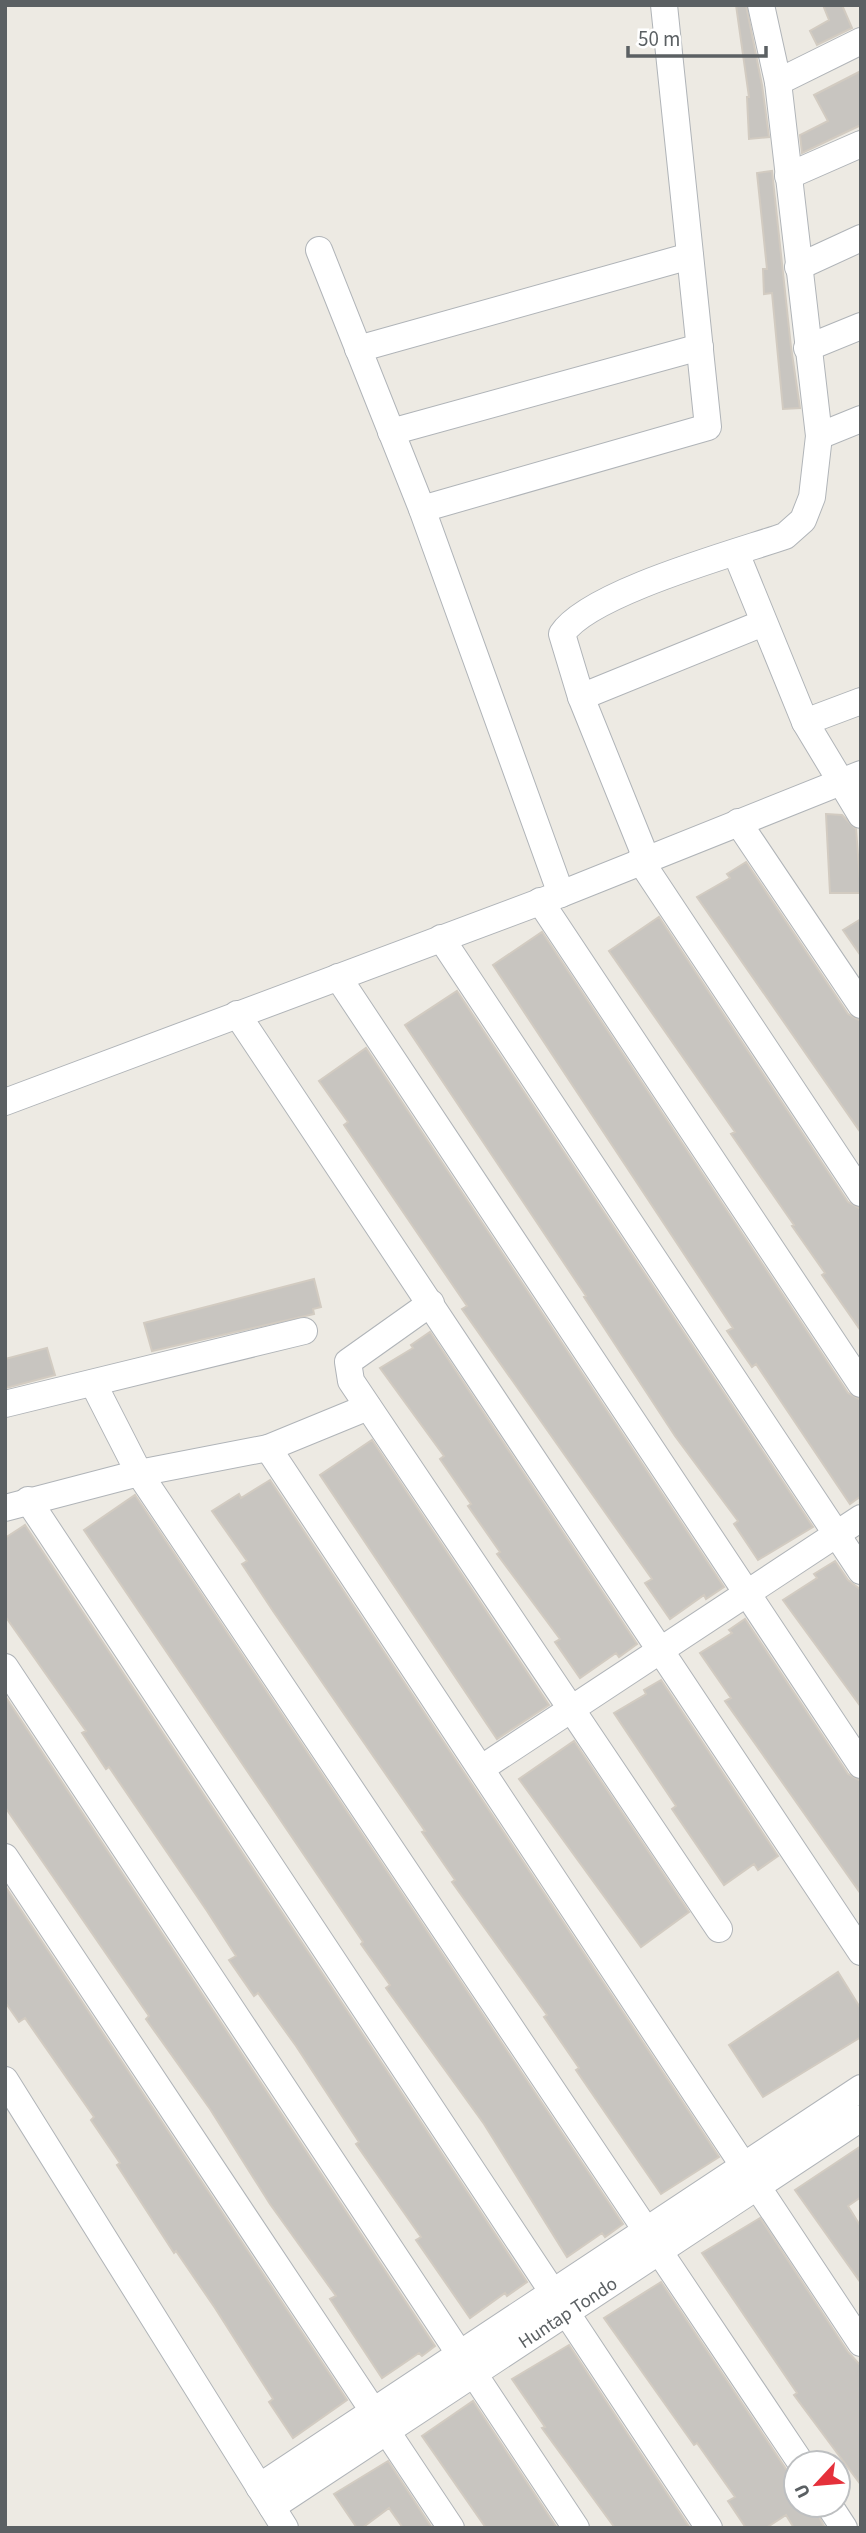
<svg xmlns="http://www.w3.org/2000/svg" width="866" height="2533" font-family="'Source Sans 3',sans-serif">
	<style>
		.building { fill: #c8c5c0; stroke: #d2cbc1; stroke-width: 2 }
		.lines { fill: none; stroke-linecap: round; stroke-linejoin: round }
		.minor-casing { stroke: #b0b4b8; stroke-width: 28 }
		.minor { stroke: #fff; stroke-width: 26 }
		.labels { text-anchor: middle; stroke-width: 5; stroke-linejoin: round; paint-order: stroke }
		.street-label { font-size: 19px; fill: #5b6063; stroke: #fff }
	</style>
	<rect width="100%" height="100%" fill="#edeae3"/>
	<path class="building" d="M736 5H746L762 85 769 137 749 139 747 97H749Z
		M823 5H842L852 28 817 45 810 31 829 20Z
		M861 71V125L802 153 800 135 828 121 814 95Z
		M772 171 791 347 800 408 783 409 772 293 764 294 763 269H767L757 173Z
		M826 814 842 815 856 829 861 893H830Z
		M746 862 848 1014 861 1021V1133L697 897 730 878 727 874Z
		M659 917 848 1202 861 1209V1331L822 1275 825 1273 792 1226 794 1225 731 1134 735 1132 609 951Z
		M861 919V956L843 930Z
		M542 932 848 1393 861 1400V1496L850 1504 756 1364 752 1367 727 1331 733 1328 493 965Z
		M457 991 813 1527 758 1560 734 1524 738 1521 675 1436 584 1297 586 1296 405 1025Z
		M366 1048 724 1587 706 1599 704 1595 670 1619 645 1583 652 1579 462 1309 467 1306 344 1125 348 1122 319 1081Z
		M314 1279 321 1307 313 1309 314 1314 152 1351 144 1323Z
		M430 1332 637 1644 619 1657 616 1653 580 1678 555 1642 560 1639 497 1554 500 1552 468 1506 471 1504 440 1459 444 1456 380 1368 413 1348 411 1345Z
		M47 1348 55 1375 6 1388 5 1359Z
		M372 1440 549 1705 497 1739 320 1475Z
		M270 1480 719 2157 661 2194 576 2070 579 2068 544 2017 547 2015 452 1882 455 1880 422 1832 425 1831 273 1611 242 1564 247 1561 212 1511 239 1494 241 1498Z
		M135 1495 623 2224 605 2237 602 2233 567 2257 484 2124 386 1988 390 1985 361 1944 363 1942 84 1530Z
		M25 1525 527 2282 507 2296 505 2293 470 2318 416 2240 421 2237 356 2144 359 2142 296 2046 258 1993 254 1996 229 1960 236 1956 207 1911 109 1767 106 1769 82 1733 86 1731 5 1616V1538Z
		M835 1561 848 1580 861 1590V1707L783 1600 817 1578 814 1574Z
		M745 1619 848 1774 861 1781V1894L725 1701 731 1698 700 1653 732 1633 729 1630Z
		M661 1680 778 1856 758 1870 754 1864 724 1885 672 1809 676 1806 614 1713 646 1694 644 1690Z
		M5 1696 435 2346 422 2356 419 2353 382 2378 330 2299 336 2296 270 2204 210 2109 146 2019 149 2016 5 1807Z
		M574 1741 689 1912 641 1947 519 1779Z
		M5 1886 347 2400 293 2438 269 2402 273 2399 215 2308 176 2251 174 2253 117 2165 120 2163 91 2120 94 2117 25 2018 19 2022 5 2002Z
		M838 1972 861 2009V2037L763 2097 729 2045Z
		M861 2146V2197L848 2206 861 2227V2283L795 2190Z
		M760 2218 848 2352 861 2366V2485L794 2395 797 2393 702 2253Z
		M661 2282 788 2472 795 2477 796 2505H813L825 2528H794L786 2515 766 2528H746L728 2501 735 2497 697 2443 694 2445 604 2318Z
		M569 2345 627 2433 690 2528H615L542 2428 545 2427 512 2379Z
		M473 2401 557 2528H486L422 2436Z
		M388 2461 432 2528H403L389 2508 362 2528H357L334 2494Z"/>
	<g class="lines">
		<defs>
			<g id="minor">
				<path d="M778 82 861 41"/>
				<path d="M788 176 861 144"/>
				<path d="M319 250 422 509 561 894"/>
				<path d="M798 267 861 238"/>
				<path d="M807 348 861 326"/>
				<path d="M358 349 690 256"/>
				<path d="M391 432 700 347"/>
				<path d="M819 436 861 419"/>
				<path d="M422 509 708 427 664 5"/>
				<path d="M736 553 805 722"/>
				<path d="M581 697 763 623"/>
				<path d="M861 701 805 722 861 815"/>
				<path d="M738 822 861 1005"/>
				<path d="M646 858 581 697 562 634C588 593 735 553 785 536L803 520 812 497 819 436 778 82 761 5"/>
				<path d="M640 860 861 1193"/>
				<path d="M540 901 861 1384"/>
				<path d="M441 938 861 1571"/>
				<path d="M338 977 861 1765"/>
				<path d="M237 1014 861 1952"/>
				<path d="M5 1102 561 894 861 774"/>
				<path d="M431 1303 348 1362 351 1381 719 1929"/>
				<path d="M93 1383 139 1473 646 2230"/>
				<path d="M5 1404 304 1331"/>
				<path d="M268 1448 861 2343"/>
				<path d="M28 1500 709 2528"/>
				<path d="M5 1508 139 1473 268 1448 368 1407"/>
				<path d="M5 1667 459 2353"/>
				<path d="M482 1768 861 1518"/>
				<path d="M5 1857 451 2528"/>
				<path d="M5 2080 285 2528"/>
				<path d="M659 2251 801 2463"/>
				<path d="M474 2374 576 2528"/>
				<path d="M259 2487 861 2088"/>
				<path d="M829 2505 844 2528"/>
				<path id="s1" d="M272 2507 861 2118"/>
			</g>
		</defs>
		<use href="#minor" class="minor-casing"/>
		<use href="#minor" class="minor"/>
	</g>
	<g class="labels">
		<g class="street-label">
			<text dy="7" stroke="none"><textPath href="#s1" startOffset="354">Huntap Tondo</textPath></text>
		</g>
	</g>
	<rect width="866" height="2533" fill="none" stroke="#5b6063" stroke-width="14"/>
	<g transform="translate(817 2484) rotate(244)"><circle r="33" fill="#ffffff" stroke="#bdbfc1" stroke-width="2"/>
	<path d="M0-5L12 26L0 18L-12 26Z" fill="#e5313b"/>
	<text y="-10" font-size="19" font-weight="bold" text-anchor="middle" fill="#5b6063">U</text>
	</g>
	<path d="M628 46v10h138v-10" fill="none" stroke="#5b6063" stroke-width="3.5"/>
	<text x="638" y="46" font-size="21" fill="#5b6063" stroke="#ffffff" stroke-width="5" paint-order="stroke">50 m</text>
</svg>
